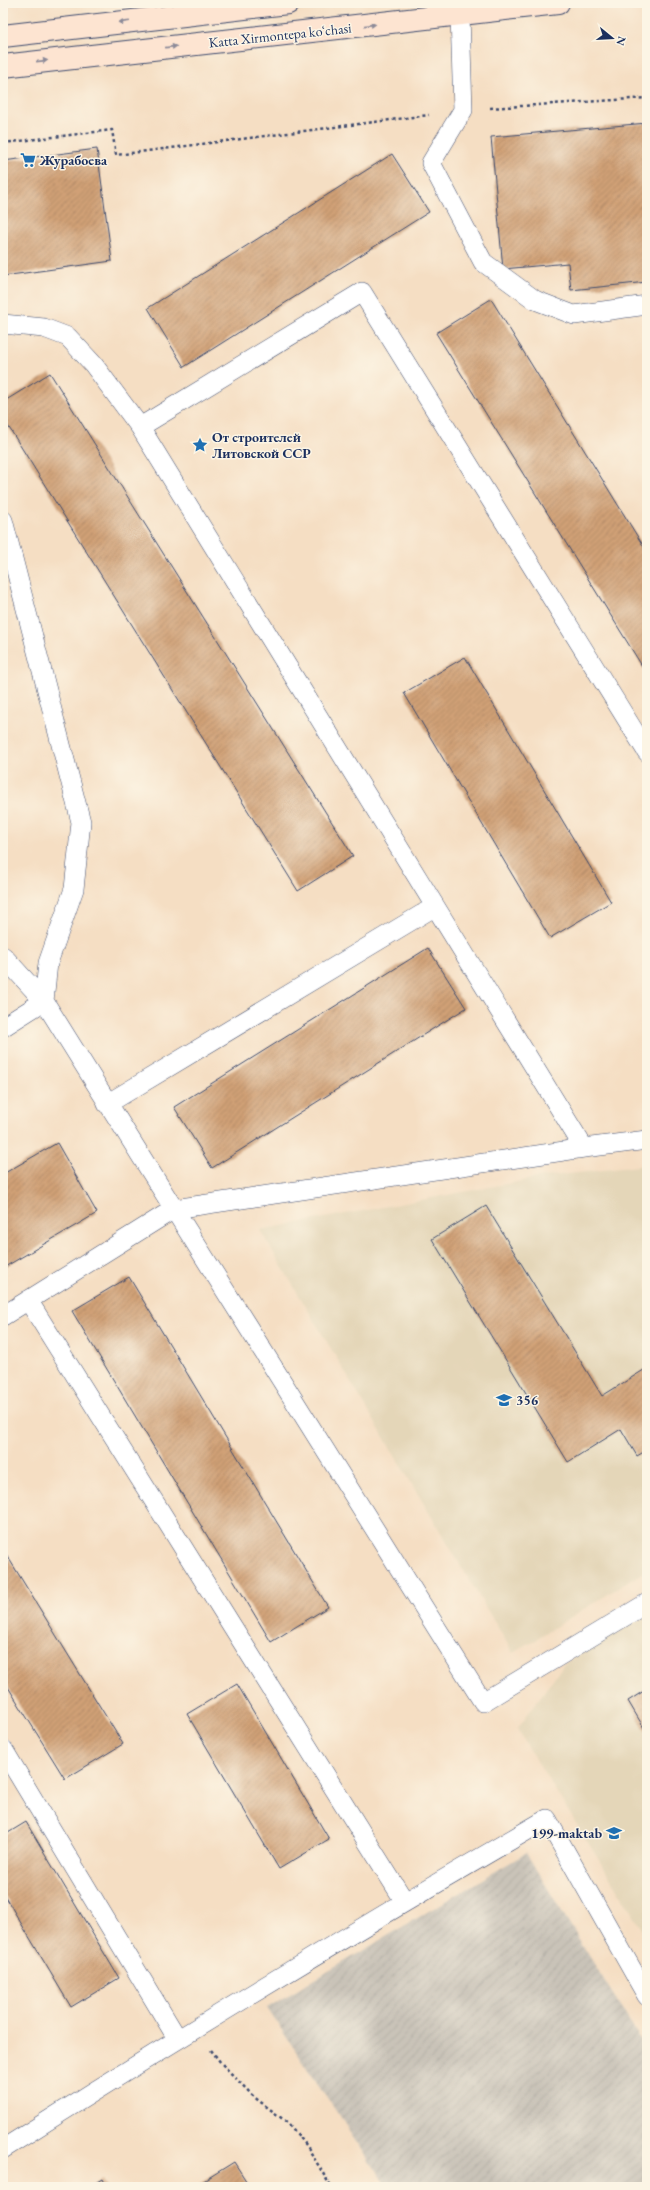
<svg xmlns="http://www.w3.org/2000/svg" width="650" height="2190" font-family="'EB Garamond',serif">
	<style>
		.built { fill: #e4d6b8 }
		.industrial { fill: url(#industrial-furrows) }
		.building { fill: url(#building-hatch) }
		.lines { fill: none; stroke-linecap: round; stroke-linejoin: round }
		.service-casing { stroke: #3c496d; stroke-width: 20 }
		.secondary-casing { stroke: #3c496d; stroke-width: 24 }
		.path { stroke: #3c496d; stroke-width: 2.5; stroke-dasharray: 3 3; stroke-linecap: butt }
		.service { stroke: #fff; stroke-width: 19 }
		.secondary { stroke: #fde4d1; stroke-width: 22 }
		.oneway { fill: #8c8a98 }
		.labels { text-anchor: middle; stroke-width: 3; stroke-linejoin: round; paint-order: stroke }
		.street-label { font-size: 14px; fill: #1b2f5e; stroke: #fcf5e5 }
		.poi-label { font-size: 14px; font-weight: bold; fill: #1b2f5e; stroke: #fcf5e5; text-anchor: start }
	</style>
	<defs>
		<pattern id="industrial-furrows" width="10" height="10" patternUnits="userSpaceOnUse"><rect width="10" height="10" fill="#c9c3b8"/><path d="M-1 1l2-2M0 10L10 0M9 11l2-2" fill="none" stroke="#aca8a1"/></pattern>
		<pattern id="building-hatch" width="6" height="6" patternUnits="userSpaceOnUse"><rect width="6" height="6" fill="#d0a076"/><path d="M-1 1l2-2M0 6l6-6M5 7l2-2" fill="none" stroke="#a88364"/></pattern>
	</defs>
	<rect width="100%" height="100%" fill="#fcf5e5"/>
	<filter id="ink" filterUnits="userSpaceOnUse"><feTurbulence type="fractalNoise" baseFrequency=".025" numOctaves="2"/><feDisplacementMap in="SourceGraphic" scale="8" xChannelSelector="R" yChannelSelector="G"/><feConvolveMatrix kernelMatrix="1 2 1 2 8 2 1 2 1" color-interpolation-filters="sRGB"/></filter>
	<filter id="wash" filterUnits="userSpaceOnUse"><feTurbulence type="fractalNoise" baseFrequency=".012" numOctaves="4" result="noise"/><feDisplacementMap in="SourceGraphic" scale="16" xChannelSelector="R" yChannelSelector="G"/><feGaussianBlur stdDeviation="0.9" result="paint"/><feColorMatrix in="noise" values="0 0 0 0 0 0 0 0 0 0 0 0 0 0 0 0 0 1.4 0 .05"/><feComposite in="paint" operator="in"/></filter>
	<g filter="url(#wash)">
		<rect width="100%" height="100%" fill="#f5dec3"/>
		<path class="built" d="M647 1165V1570L513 1653 260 1230 544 1177Z
			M647 1615V1937L517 1729 564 1664Z"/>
		<path class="industrial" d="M526 1853 647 2050V2187H387L267 2008Z"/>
		<g id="blocks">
			<path class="building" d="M647 123V282L571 290 568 263 503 269 491 137Z
				M97 149 112 261 3 276V161Z
				M392 154 429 212 184 367 148 308Z
				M491 299 647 552V674L436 333Z
				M50 373 353 856 298 891 3 418V402Z
				M465 657 611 902 550 938 404 693Z
				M428 948 466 1008 212 1168 174 1107Z
				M57 1143 97 1213 3 1268V1174Z
				M486 1206 602 1396 647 1368V1450L637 1456 621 1429 568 1462 432 1239Z
				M129 1277 328 1607 271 1642 72 1311Z
				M3 1549 123 1744 65 1779 3 1679Z
				M237 1684 329 1839 279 1869 187 1714Z
				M647 1689V1733L628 1701Z
				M26 1822 119 1978 71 2007 3 1893V1836Z
				M234 2162 250 2187H194Z
				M103 2179 107 2187H90Z"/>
		</g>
	</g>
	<g filter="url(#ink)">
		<use href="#blocks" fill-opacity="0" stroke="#3c496d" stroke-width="1"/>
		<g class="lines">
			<defs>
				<path id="service" d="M460 15 463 110 431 163 483 262 535 300 574 315 647 305
					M3 324 44 328 68 337 93 364 140 427 584 1148
					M140 427 362 292 647 752
					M3 520 81 822 74 889 48 963 44 1001 3 1027
					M3 956 44 1001 174 1209 3 1316
					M107 1104 434 907
					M647 1140 584 1148 174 1209 483 1702 647 1603
					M28 1300 405 1902
					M3 1749 177 2038
					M3 2149C182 2035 364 1925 547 1819L647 1996"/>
				<path id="secondary" d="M3 36 288 3
					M3 66 558 3"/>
			</defs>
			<use href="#service" class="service-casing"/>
			<use href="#secondary" class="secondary-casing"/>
			<path class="path" d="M490 108 647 98
				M3 143 112 130 116 155 429 115
				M211 2050 221 2063 254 2097 288 2123 307 2146 331 2187"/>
			<use href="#service" class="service"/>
			<use href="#secondary" class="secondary"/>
		</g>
		<defs><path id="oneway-solid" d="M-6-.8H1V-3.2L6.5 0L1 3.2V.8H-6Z"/></defs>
		<g class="oneway">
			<use href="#oneway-solid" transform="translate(124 22) rotate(173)"/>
			<use href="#oneway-solid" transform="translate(370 25) rotate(-6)"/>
			<use href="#oneway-solid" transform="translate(171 47) rotate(-6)"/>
			<use href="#oneway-solid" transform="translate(42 61) rotate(-6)"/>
		</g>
	</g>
	<defs>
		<symbol id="supermarket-bare" viewBox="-9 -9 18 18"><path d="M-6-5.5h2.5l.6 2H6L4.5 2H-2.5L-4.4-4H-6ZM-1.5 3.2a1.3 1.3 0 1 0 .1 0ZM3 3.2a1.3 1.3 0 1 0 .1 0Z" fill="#1f6fb2" stroke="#fcf5e5" stroke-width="2.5" paint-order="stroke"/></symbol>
		<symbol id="sight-bare" viewBox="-9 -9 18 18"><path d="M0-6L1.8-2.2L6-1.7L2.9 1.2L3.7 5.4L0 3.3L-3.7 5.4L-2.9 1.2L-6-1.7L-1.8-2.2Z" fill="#1f6fb2" stroke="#fcf5e5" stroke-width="2.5" paint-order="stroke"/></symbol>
		<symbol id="school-bare" viewBox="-9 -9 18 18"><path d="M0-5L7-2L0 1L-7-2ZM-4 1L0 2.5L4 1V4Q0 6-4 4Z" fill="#1f6fb2" stroke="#fcf5e5" stroke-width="2.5" paint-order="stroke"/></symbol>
	</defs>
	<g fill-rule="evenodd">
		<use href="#supermarket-bare" x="17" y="149" width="22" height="22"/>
		<use href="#sight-bare" x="189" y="434" width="22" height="22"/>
		<use href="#school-bare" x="493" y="1389" width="22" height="22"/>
		<use href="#school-bare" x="603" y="1822" width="22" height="22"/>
	</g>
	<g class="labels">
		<g class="street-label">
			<text transform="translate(280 35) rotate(-6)" y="5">Katta Xirmontepa koʻchasi</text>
		</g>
		<g class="poi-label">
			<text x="40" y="165">Журабоева</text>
			<text x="212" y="442">От строителей<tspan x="212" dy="16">Литовской ССР</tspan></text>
			<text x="516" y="1405">356</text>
			<text x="602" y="1838" text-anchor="end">199-maktab</text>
		</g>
	</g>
	<rect width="650" height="2190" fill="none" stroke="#fcf5e5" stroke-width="16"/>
	<g transform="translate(612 38) rotate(108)" stroke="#fcf5e5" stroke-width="3" paint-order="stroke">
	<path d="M0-3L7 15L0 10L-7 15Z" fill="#1b2f5e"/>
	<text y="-6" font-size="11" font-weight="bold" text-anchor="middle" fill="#1b2f5e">N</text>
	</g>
</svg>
